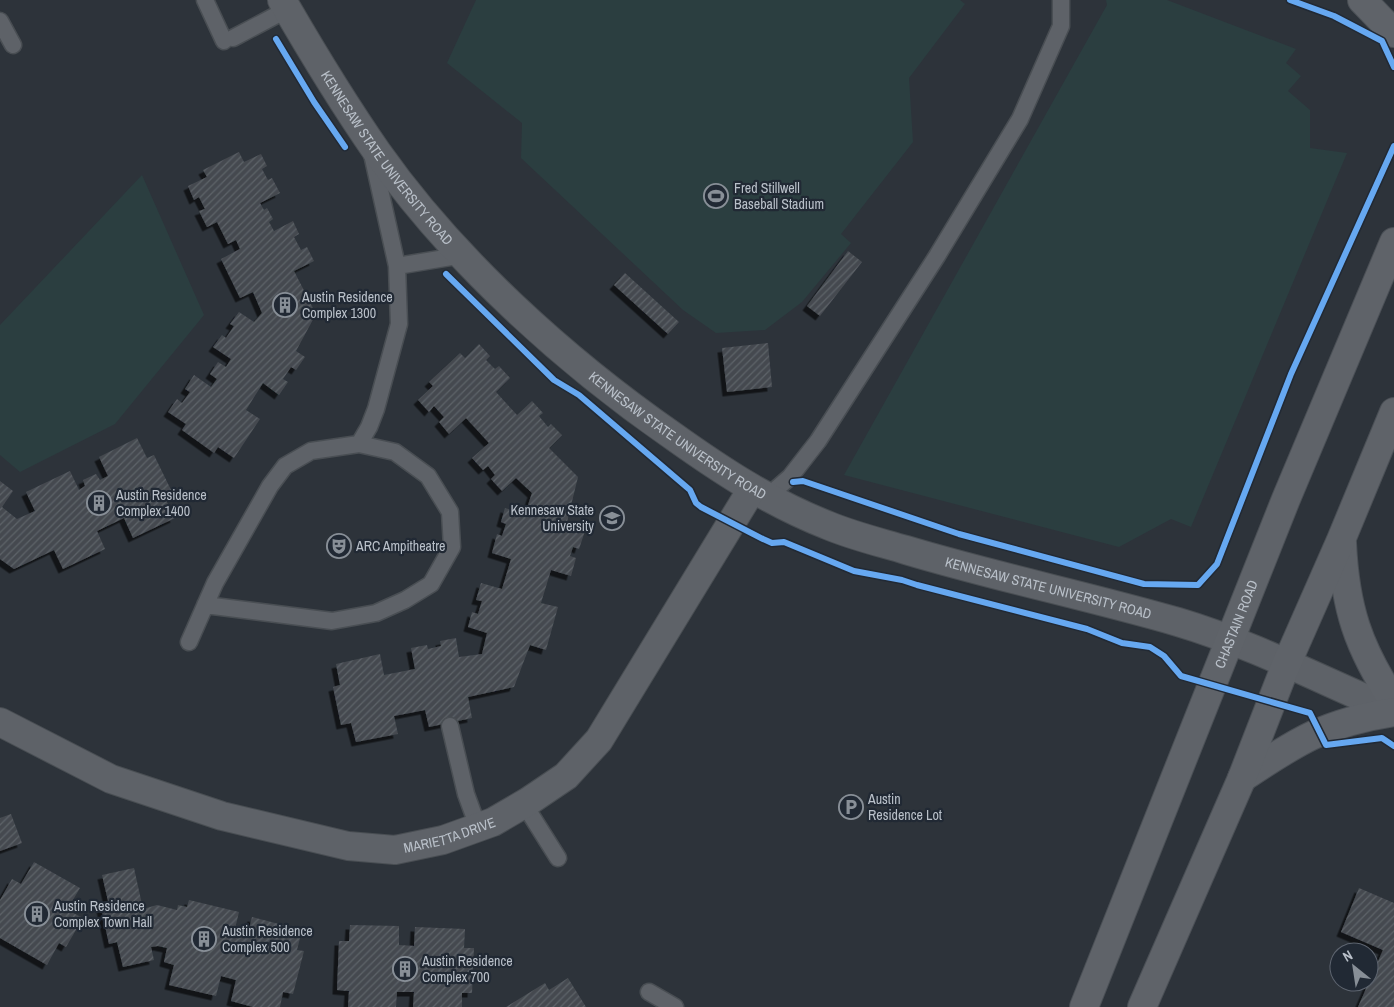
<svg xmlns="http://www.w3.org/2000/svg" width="1394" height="1007" font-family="'Archivo Narrow',sans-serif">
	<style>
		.grass { fill: #2b3e40 }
		.building { fill: url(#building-hatch); filter: url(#shadow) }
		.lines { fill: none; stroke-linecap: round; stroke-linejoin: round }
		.service-casing { stroke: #494e53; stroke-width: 19 }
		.minor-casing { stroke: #494e53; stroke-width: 30 }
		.primary-casing { stroke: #4b5056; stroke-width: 30 }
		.service { stroke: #5e6268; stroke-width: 16 }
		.minor { stroke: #5e6268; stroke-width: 28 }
		.primary { stroke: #5f6369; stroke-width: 28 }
		.cycleway-casing { stroke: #212934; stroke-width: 9 }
		.cycleway { stroke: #66a8f1; stroke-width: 6 }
		.labels { text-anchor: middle; stroke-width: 4.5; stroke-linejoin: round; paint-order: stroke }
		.street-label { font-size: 14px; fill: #b9c0c9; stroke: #212934 }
		.poi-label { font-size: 14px; fill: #b9c0c9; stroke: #212934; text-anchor: start }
	</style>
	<defs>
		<pattern id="building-hatch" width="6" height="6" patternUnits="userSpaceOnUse" patternTransform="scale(1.25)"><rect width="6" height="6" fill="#454a50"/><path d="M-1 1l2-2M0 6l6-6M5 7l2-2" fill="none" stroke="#5e6268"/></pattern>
		<filter id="shadow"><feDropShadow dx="-4.5" dy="4.5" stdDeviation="0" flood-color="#0009"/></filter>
	</defs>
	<rect width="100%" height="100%" fill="#2d333a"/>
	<path class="grass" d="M476 0H960L965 4 909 78 913 142 841 234 851 243 802 302 765 330 716 333 683 310 521 158 522 123 447 63Z
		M1106 0H1167L1296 49 1286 63 1301 76 1288 91 1310 110V148L1347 153 1191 527 1171 519 1119 547 844 475 1107 5Z
		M142 175 204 315 115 424 20 472 0 455V325Z"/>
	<path class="building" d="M239 152 244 162 261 154 267 166 262 169 268 180 272 178 280 193 260 203 264 210 267 208 273 219 269 222 274 231 293 221 299 234 294 237 301 250 307 247 314 261 294 271 316 314 296 351 305 357 296 370 291 367 283 379 288 382 279 395 263 383 246 410 260 419 234 458 218 447 214 453 182 430 186 424 168 412 177 399 182 403 190 392 185 389 194 375 211 387 217 379 210 374 218 362 226 367 231 359 213 347 222 335 226 338 234 326 230 324 239 312 254 322 262 313 253 292 240 298 221 259 240 249 236 240 228 244 217 222 207 227 199 211 205 209 199 197 194 200 188 186 207 177 203 170Z
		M848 251 862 262 820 316 807 306Z
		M625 273 679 322 668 334 614 285Z
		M768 343 772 387 727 392 722 348Z
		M479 344 490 356 486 360 495 369 499 366 510 378 496 392 517 415 532 401 543 413 539 416 548 427 551 424 562 435 549 448 578 477 566 526 585 531 579 549 573 547 570 556 576 558 571 576 551 570 541 603 558 607 546 650 530 645 514 687 468 697 472 718 429 727 425 710 394 716 398 734 356 742 351 723 341 725 333 687 340 685 336 664 380 654 384 675 415 669 411 648 427 645 428 649 441 646 440 641 456 638 459 657 482 654 487 633 468 627 472 612 478 614 482 601 476 600 481 583 502 589 511 559 492 553 497 534 502 536 506 524 501 522 505 508 525 514 532 493 516 478 502 491 491 479 495 475 488 466 483 470 472 458 489 443 466 418 449 434 439 422 444 417 434 406 429 412 418 400 433 386 429 382 460 353 465 358Z
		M137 438 147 458 154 455 173 494 165 498 175 518 133 538 124 518 97 531 105 549 63 569 54 550 14 569 0 559V481L13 491 2 507 17 519 35 511 26 492 70 471 79 490 85 486 83 480 96 474 100 480 108 476 99 457Z
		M11 814 22 843 0 851V818Z
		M34 862 80 888 67 910 83 918 66 947 59 943 47 965 0 938V900L12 879 21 884Z
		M134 868 143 909 157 905 177 910 178 905 187 907 189 900 239 912 234 933 247 937 252 917 302 930 297 950 304 951 293 994 283 992 280 1007H253L231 1001 236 980 221 976 216 996 169 985 174 965 164 962 167 948 158 946 151 947 154 960 123 967 117 942 109 944 100 903 108 901 102 875Z
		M1359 888 1394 903V1007H1358L1383 950 1341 932Z
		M350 925 399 926V945L414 946 415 927 465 929 464 948H474L472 993H462V1007H413L414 992H397L396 1007H348L349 991 337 990 339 941H349Z
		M568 978 586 1007H506L545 983 549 990Z"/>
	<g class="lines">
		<defs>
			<path id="service" d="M205 0 224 41
				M0 21 13 45
				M233 38 288 9
				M397 266 463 255
				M767 497 790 477 818 441 937 256 1020 119 1061 26V0
				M205 605 332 621 376 613 405 600 431 584 452 547 450 512 428 476 395 452 359 444
				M189 642 215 583 270 486 285 466 311 451 359 444 369 427 376 409 399 324 397 266 372 154
				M450 726 466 794 478 827
				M524 804 558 858
				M649 992 675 1007"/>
			<g id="minor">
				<path id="s1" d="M282 0C312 52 343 103 377 152 453 260 565 361 673 436 722 471 771 503 827 525 853 536 879 542 906 550 996 577 1088 596 1178 622 1252 644 1323 681 1394 711"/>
				<path id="s2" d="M0 722 111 779 222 816 348 846 395 850 443 840 493 822 529 801 566 776 599 740 752 489"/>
			</g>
			<g id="primary">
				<path d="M1362 0 1394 33"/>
				<path d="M1342 543C1345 608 1358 647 1394 702"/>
				<path d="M1242 778C1297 741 1327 722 1394 712"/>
				<path id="s3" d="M1084 1007 1286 499 1394 242"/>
				<path d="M1142 1007 1242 778 1286 665 1341 540 1394 412"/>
			</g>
		</defs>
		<use href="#service" class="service-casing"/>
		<use href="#minor" class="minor-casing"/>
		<use href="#primary" class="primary-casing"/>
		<use href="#service" class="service"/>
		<use href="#minor" class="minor"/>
		<use href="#primary" class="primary"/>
		<defs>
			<path id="cycleway" d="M1290 0 1334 16 1382 41 1394 67
				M276 39 314 102 345 147
				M446 274 554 380 579 395 690 490 696 503 701 507 763 539 772 543 784 542 854 571 902 580 917 585 1087 629 1122 643 1150 647 1164 656 1181 676 1310 713 1326 745 1382 738 1394 746
				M793 482 803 481 959 534 1144 584 1198 585 1217 564 1291 374 1394 146"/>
		</defs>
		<use href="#cycleway" class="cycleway-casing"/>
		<use href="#cycleway" class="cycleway"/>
	</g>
	<defs>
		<symbol id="stadium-ring" viewBox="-11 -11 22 22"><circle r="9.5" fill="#212934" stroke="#888f97" stroke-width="1.5"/><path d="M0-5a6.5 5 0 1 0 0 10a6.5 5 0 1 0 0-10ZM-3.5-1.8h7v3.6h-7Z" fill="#888f97"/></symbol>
		<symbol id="building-ring" viewBox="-11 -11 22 22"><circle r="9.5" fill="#212934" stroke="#888f97" stroke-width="1.5"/><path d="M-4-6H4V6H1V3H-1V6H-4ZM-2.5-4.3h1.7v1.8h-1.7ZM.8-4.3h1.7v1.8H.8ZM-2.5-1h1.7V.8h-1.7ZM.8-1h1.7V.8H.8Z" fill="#888f97"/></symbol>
		<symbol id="university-ring" viewBox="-11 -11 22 22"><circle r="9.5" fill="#212934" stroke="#888f97" stroke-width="1.5"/><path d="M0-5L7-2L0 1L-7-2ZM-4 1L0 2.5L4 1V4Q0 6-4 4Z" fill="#888f97"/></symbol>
		<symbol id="theatre-ring" viewBox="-11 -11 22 22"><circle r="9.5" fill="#212934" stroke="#888f97" stroke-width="1.5"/><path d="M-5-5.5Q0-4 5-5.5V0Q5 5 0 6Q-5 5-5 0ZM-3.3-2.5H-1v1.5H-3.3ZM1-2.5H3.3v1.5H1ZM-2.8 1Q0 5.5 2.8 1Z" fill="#888f97"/></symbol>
		<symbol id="parking-ring" viewBox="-11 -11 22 22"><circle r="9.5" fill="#212934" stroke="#888f97" stroke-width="1.5"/><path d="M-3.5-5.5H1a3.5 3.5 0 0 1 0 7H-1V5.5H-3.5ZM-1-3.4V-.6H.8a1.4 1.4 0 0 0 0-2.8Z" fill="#888f97"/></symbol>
	</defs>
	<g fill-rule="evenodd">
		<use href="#stadium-ring" x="702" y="182" width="28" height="28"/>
		<use href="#building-ring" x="271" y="291" width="28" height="28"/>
		<use href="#building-ring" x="85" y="489" width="28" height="28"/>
		<use href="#university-ring" x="598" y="504" width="28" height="28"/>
		<use href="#theatre-ring" x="325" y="532" width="28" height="28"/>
		<use href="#parking-ring" x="837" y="793" width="28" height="28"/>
		<use href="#building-ring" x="23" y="900" width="28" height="28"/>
		<use href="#building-ring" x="190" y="925" width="28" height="28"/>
		<use href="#building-ring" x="391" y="955" width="28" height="28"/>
	</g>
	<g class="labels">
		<g class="street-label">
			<text dy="5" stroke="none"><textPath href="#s1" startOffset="190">KENNESAW STATE UNIVERSITY ROAD</textPath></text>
			<text dy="5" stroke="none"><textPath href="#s1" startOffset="595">KENNESAW STATE UNIVERSITY ROAD</textPath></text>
			<text dy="5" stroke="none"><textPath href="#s1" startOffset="1000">KENNESAW STATE UNIVERSITY ROAD</textPath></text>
			<text dy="5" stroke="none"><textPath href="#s3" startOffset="412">CHASTAIN ROAD</textPath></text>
			<text dy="5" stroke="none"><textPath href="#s2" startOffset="475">MARIETTA DRIVE</textPath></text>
		</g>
		<g class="poi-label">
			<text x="734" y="193">Fred Stillwell<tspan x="734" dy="16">Baseball Stadium</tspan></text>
			<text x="302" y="302">Austin Residence<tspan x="302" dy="16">Complex 1300</tspan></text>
			<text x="116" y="500">Austin Residence<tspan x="116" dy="16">Complex 1400</tspan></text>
			<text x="594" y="515" text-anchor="end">Kennesaw State<tspan x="594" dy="16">University</tspan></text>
			<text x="356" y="551">ARC Ampitheatre</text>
			<text x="868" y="804">Austin<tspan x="868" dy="16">Residence Lot</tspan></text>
			<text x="54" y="911">Austin Residence<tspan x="54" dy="16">Complex Town Hall</tspan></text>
			<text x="222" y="936">Austin Residence<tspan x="222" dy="16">Complex 500</tspan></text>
			<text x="422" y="966">Austin Residence<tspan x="422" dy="16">Complex 700</tspan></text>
		</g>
	</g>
	<g transform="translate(1354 967) rotate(330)"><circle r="24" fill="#212934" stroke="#5e6570"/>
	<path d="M0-4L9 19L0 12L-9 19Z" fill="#888f97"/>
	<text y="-8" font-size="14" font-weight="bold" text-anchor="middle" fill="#b9c0c9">N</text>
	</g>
</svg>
